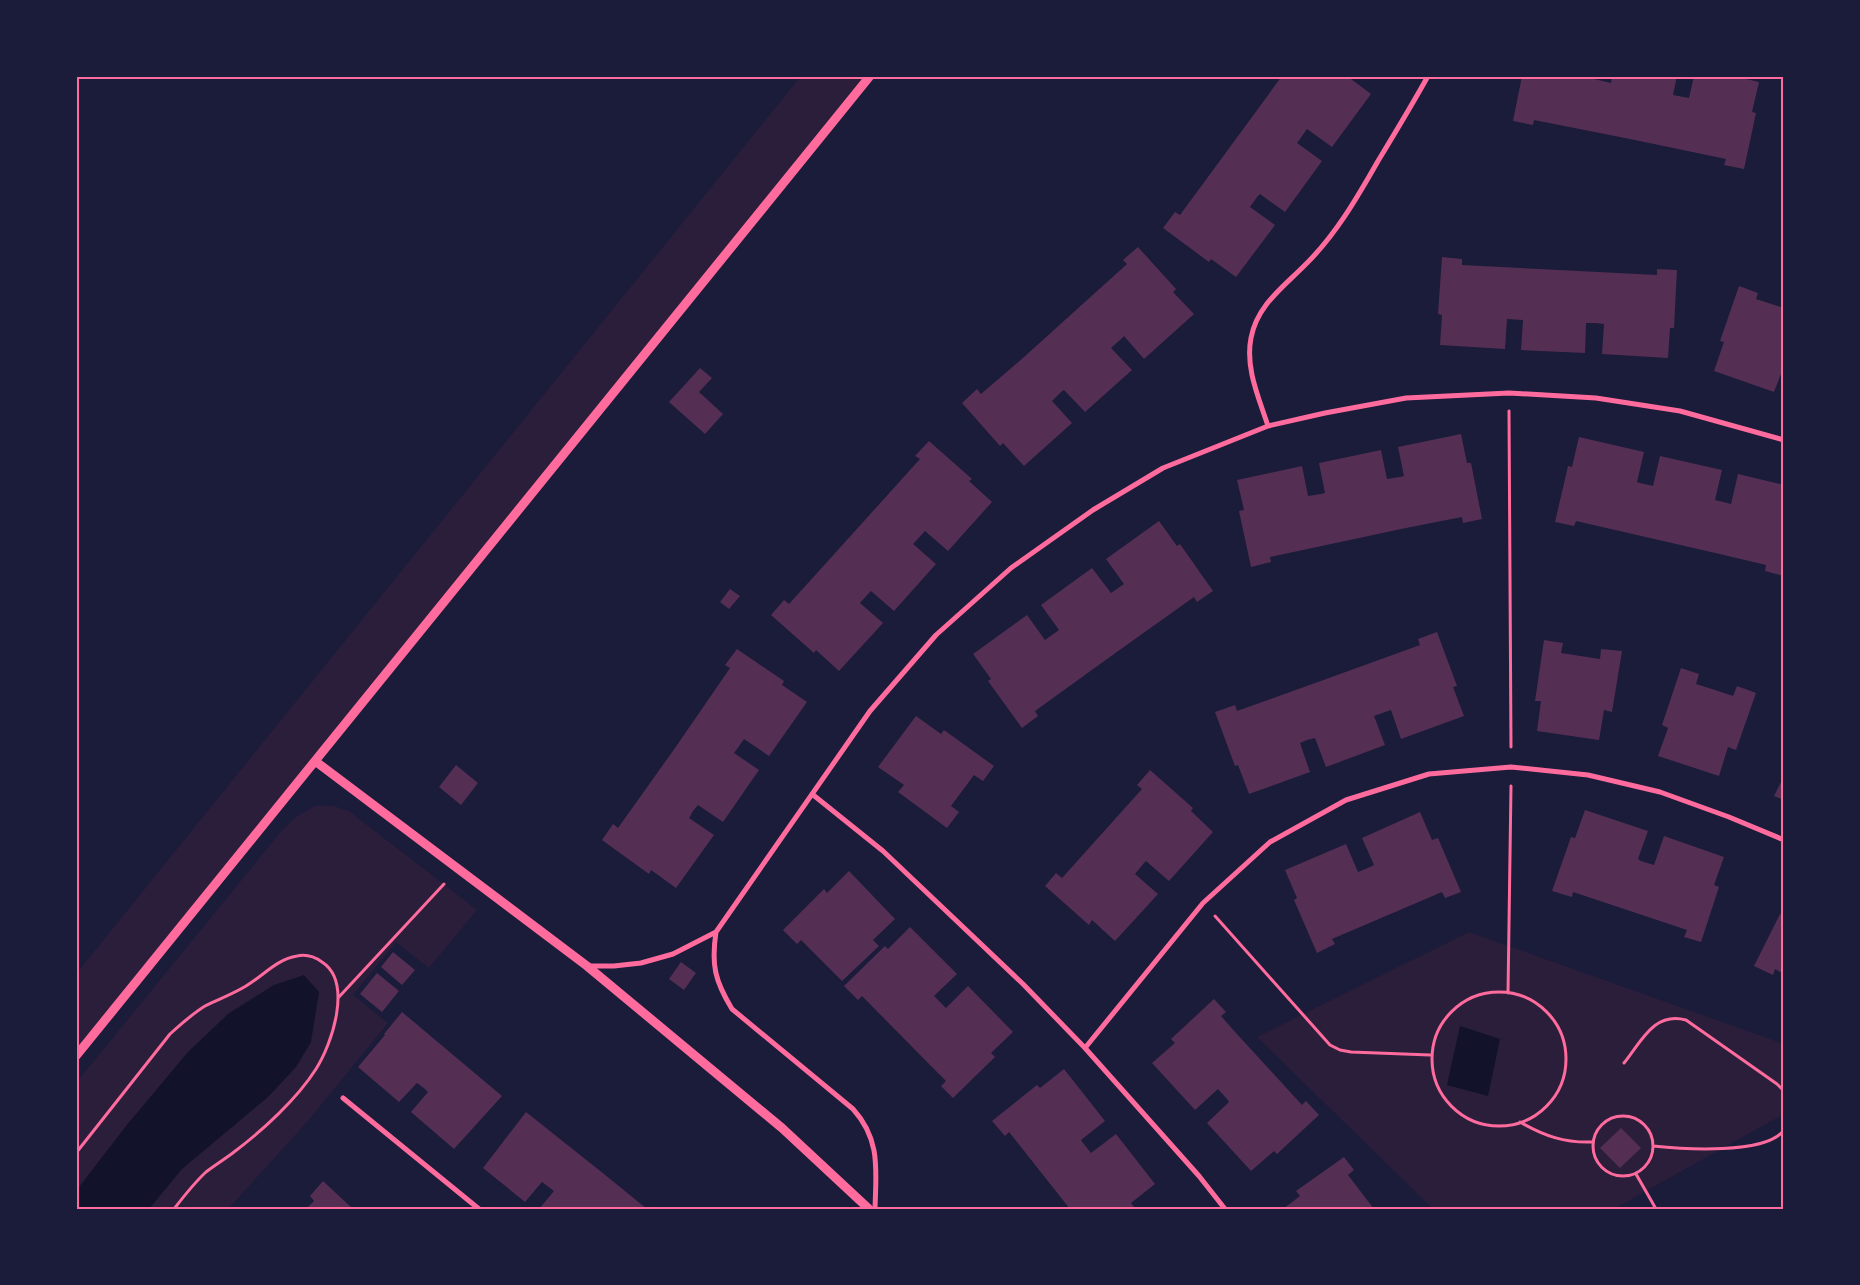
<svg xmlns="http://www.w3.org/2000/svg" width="1860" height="1285" font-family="'Noto Sans',sans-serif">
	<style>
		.green { fill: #2a1e3b }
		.water { fill: #12122b }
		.building { fill: #542f53 }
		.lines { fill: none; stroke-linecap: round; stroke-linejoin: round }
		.path { stroke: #ff6b9d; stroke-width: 3 }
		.minor { stroke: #ff6b9d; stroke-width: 5 }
		.tertiary { stroke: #ff6b9d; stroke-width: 9 }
		.neatline { fill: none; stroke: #ff6b9d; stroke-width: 2 }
	</style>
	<rect width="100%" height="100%" fill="#1b1b3a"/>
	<path class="green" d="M801 76H870L76 1056V974Z
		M315 806H334L349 811 477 910 429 968 396 942 353 995 388 1023 308 1121 228 1209H76V1083L279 834 296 817Z
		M1469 932 1784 1044V1114L1614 1209H1433L1257 1037Z"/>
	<path class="water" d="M304 975 319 992 311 1042 296 1067 268 1097 182 1169 149 1209H76V1191L126 1126 188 1052 228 1014 274 985Z
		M1460 1026 1500 1039 1488 1096 1447 1085Z"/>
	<path class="building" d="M1282 76H1347L1371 94 1332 147 1307 129 1300 139 1297 143 1322 161 1285 212 1260 194 1257 197 1250 207 1275 225 1236 277 1211 259 1209 262 1163 228 1175 212 1180 215Z
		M1522 76H1594V79L1611 83 1612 76H1677L1673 95 1689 98 1694 76H1733L1759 82 1752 112 1756 113 1744 169 1724 165 1726 159 1630 139 1534 120 1533 125 1513 121Z
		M1138 247 1176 289 1173 292 1194 314 1144 359 1124 336 1121 339 1111 348 1132 370 1085 412 1064 390 1061 392 1052 401 1072 423 1024 466 1003 443 1000 446 962 403 977 389 981 394 1024 357 1127 264 1123 260Z
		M1442 257 1462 259V265L1559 270 1657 275V269L1677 270 1674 328H1670L1668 358 1602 354 1604 324 1595 323H1586L1585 353 1521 350 1523 320 1507 319 1505 349 1440 345 1442 315 1438 314Z
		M1739 286 1758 293 1756 299 1784 308V366L1774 392 1714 371 1724 342 1720 341Z
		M700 368 712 378 699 392 723 414 705 434 669 402Z
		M1461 434 1467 463H1471L1482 519 1463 523 1462 517 1406 528 1270 557 1271 562 1251 567 1239 511 1244 510 1237 480 1302 466 1308 496 1321 494 1325 493 1319 463 1381 450 1387 479 1400 477 1404 476 1398 447Z
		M1579 437 1644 452 1637 482 1640 483 1653 486 1660 456 1722 470 1715 500 1731 504 1738 474 1784 485V576L1765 571 1766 565 1711 552 1576 521 1574 526 1555 522 1568 466 1572 467Z
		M929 441 972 479 969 481 992 502 948 551 925 531 913 544 936 564 894 611 871 591 868 594 860 603 883 623 839 671 816 650 814 653 771 615 784 600 789 604 827 562 920 459 915 456Z
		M1159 521 1177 546 1180 544 1213 591 1197 602 1194 597 1114 654 1035 711 1038 716 1022 728 988 681 991 679 973 654 1027 615 1045 640 1059 630 1041 605 1092 568 1111 593 1124 584 1106 559Z
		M730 589 740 596 729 609 720 602Z
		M1437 632 1457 686 1453 687 1464 716 1401 739 1391 710 1374 716 1385 745 1326 767 1315 738 1307 740 1300 743 1310 772 1249 794 1238 765 1235 766 1215 712 1235 705 1237 711 1329 678 1420 645 1418 639Z
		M1544 640 1563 643 1561 653 1600 659 1601 649 1622 651 1612 712 1604 710 1599 740 1537 731 1541 701H1535Z
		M737 649 784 681 782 685 807 702 769 756 744 739 742 742 734 753 759 770 723 822 698 805 693 811 689 818 714 835 676 888 651 870 649 874 602 840 613 824 618 828 675 748 730 668 725 665Z
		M1681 668 1699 674 1696 684 1715 690 1733 696 1737 686 1756 693 1736 750 1728 747 1719 776 1658 756 1668 728 1662 725Z
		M916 716 941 734 944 730 994 766 983 781 974 775 951 806 959 812 947 828 898 792 904 785 878 767Z
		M456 765 478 783 461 805 439 787Z
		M1150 770 1193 808 1191 811 1213 832 1169 881 1146 861 1144 863 1135 874 1158 894 1115 941 1092 920 1089 925 1045 886 1056 873 1062 878 1142 789 1137 785Z
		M1784 776V800L1774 796Z
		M1585 810 1648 831 1638 859 1641 861 1654 865 1664 836 1724 857 1714 885 1719 887 1701 942 1684 937 1687 930 1573 892 1572 897 1552 891 1571 837 1575 838Z
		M1420 812 1432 840 1438 838 1461 892 1445 898 1442 892 1332 939 1335 944 1317 953 1294 900 1297 898 1285 870 1346 844 1358 872 1370 867 1374 865 1362 838Z
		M849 871 895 919 873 940 879 946 842 981 801 940 797 944 783 930 824 889 827 893Z
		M1780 914 1784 916V974L1775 969 1773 975 1754 966Z
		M910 927 957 974 934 996 946 1008 968 986 1013 1032 991 1053 995 1057 953 1098 941 1086 946 1081 930 1065 862 996 858 1000 844 986 885 946 888 949Z
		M393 952 415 970 402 985 381 967Z
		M681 962 696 973 684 990 669 979Z
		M377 973 399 991 382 1012 360 994Z
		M1214 999 1226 1012 1221 1016 1236 1033 1302 1105 1306 1101 1319 1115 1277 1154 1274 1151 1251 1171 1207 1123 1229 1102 1227 1099 1218 1089 1195 1110 1152 1063 1175 1043 1171 1039Z
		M402 1012 502 1096 454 1149 411 1112 428 1092 425 1089 417 1083 399 1102 358 1067 385 1035 384 1034Z
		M1064 1069 1105 1121 1081 1140 1083 1143 1091 1153 1116 1134 1155 1184 1131 1203 1135 1208 1134 1209H1070L1009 1132 1005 1136 992 1121 1037 1085 1040 1088Z
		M526 1112 604 1174 647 1209H539L554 1191 542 1182 525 1202 483 1168Z
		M1621 1128 1641 1148 1620 1168 1600 1148Z
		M1344 1157 1354 1170 1348 1175 1374 1209H1283L1300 1196 1296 1191Z
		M323 1181 353 1209H306L314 1201 310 1196Z"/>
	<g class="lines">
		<path class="path" d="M1509 411 1511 747
			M1215 916 1330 1045 1340 1050 1351 1052 1430 1055
			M1432 1059a67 67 0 1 1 134 0a67 67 0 1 1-134 0Z
			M1508 993 1511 786
			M338 998 444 884
			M1624 1063C1641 1042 1654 1011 1686 1020L1777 1084 1784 1091
			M1593 1146a30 30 0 1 1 60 0a30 30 0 1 1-60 0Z
			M1520 1122C1544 1136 1565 1143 1592 1142
			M1653 1146C1682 1149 1766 1155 1784 1130
			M76 1153 170 1034C181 1024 192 1014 205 1006 219 999 233 994 246 986 263 976 277 959 297 956 306 954 315 957 322 962 353 982 332 1044 316 1069 297 1099 262 1131 234 1152 225 1159 215 1165 206 1172 194 1183 184 1196 174 1209
			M1636 1174 1656 1209"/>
		<path class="minor" d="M1268 426C1259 398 1245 368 1251 338 1257 306 1282 288 1304 266 1335 236 1357 198 1378 161 1395 133 1412 105 1428 76
			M812 794 883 851 1023 984 1085 1048 1199 1176 1225 1209
			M716 932C711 965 715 981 732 1009L853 1109C881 1140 876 1170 875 1209
			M587 966H614L641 963 673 954 716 932 870 711 936 635 1011 568 1093 510 1163 468 1268 426 1325 413 1406 398 1509 393 1596 398 1680 411 1784 440
			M1085 1048 1203 903 1270 842 1346 800 1429 774 1511 767 1588 775 1660 792 1729 817 1784 840
			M343 1098 479 1209"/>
		<path class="tertiary" d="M315 761 587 966 782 1128 869 1209
			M76 1056 870 76"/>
	</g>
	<rect width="1860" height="1285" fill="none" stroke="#1b1b3a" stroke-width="155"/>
	<rect x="78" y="78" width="1704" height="1130" class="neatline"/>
</svg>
